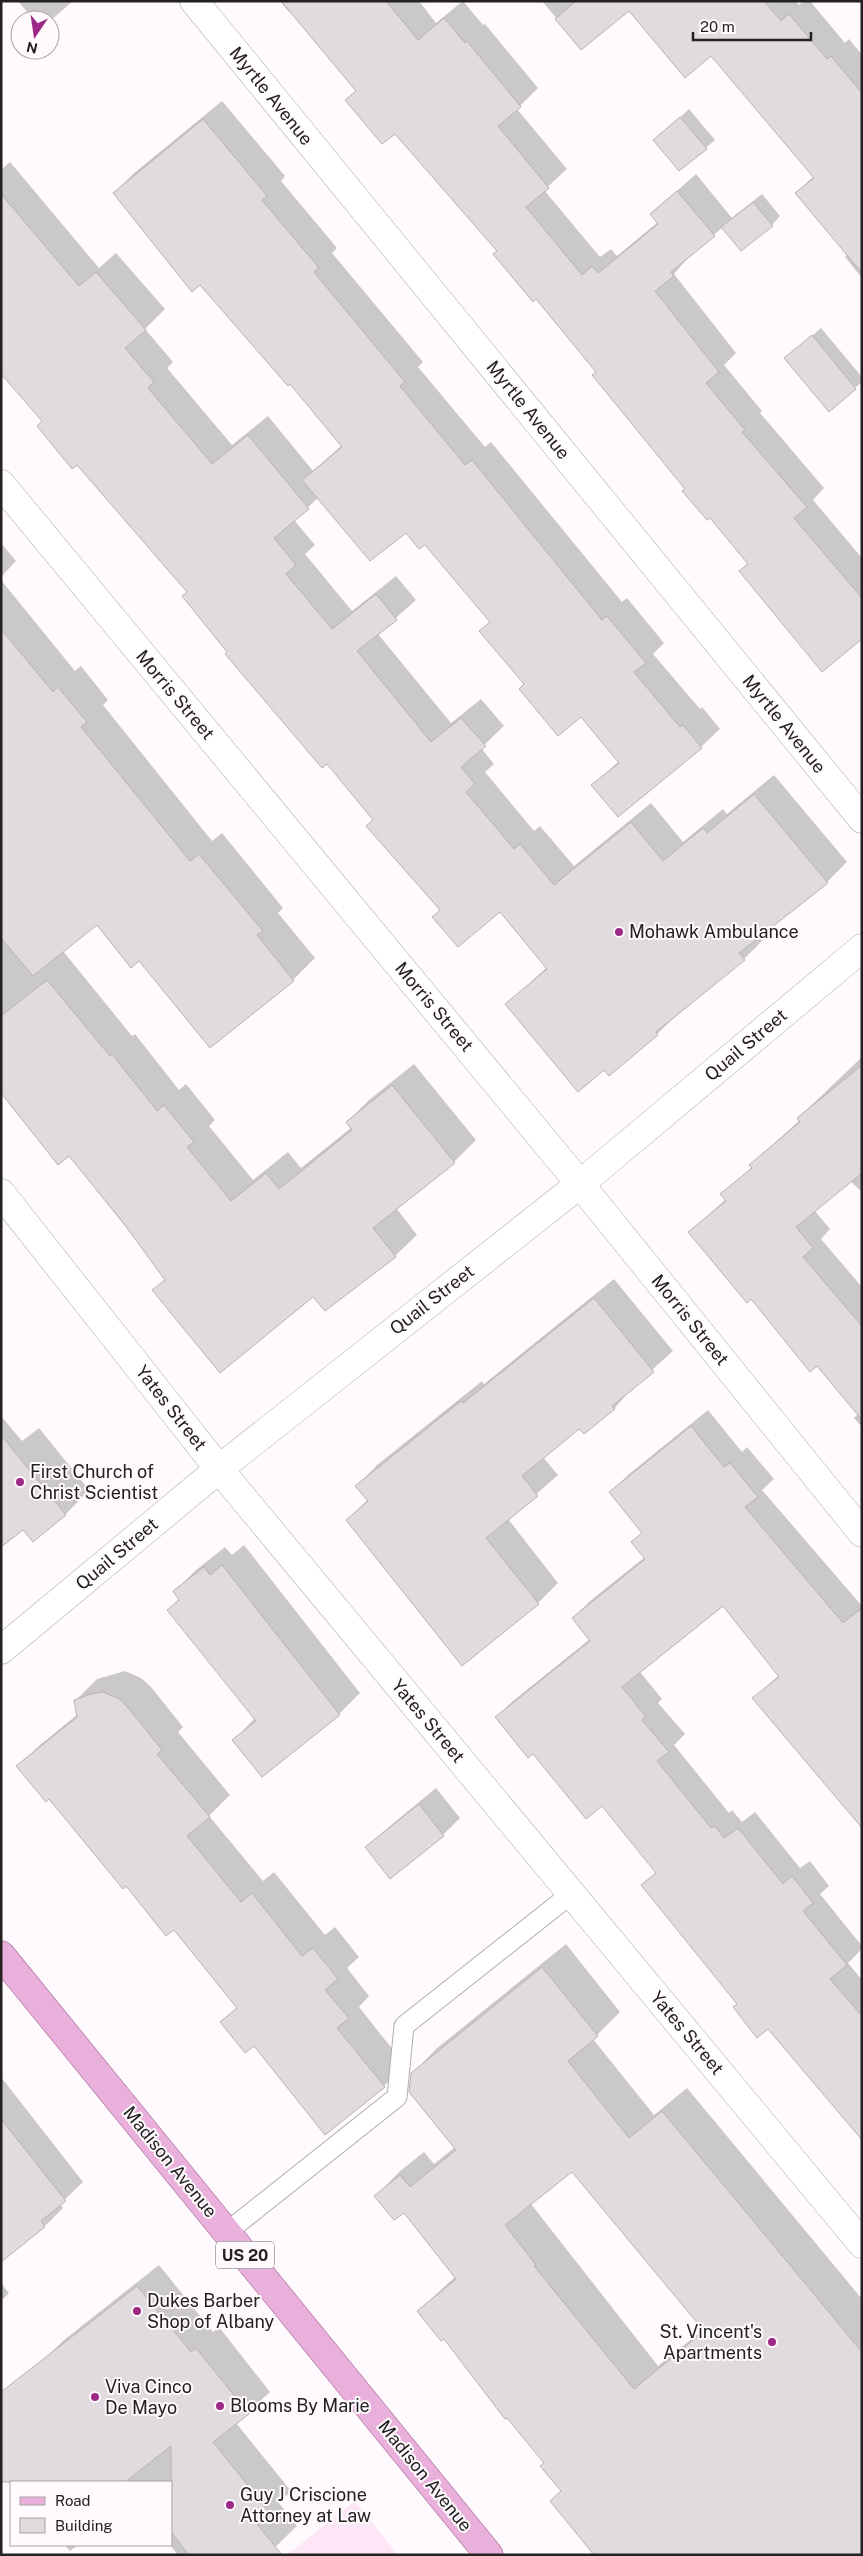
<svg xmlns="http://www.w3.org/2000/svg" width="863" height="2556" font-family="'Public Sans',sans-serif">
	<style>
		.green { fill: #fde6f6 }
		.shadow { fill: #0003; fill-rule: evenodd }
		.building { fill: #dfdbde; stroke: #b6b2b5; fill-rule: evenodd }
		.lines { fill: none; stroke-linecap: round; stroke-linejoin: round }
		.service-casing { stroke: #b0adaf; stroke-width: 21 }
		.minor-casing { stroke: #b0adaf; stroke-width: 29 }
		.tertiary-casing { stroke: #b0adaf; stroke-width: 29 }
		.primary-casing { stroke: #9b5c8b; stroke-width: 29 }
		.service { stroke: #fff; stroke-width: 19 }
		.minor { stroke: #fff; stroke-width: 28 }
		.tertiary { stroke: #fff; stroke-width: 28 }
		.primary { stroke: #eab0dc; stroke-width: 28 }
		.poi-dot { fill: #9c2986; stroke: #fefafd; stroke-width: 2 }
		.labels { text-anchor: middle; stroke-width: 4; stroke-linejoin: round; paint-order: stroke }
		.shield { fill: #fefafd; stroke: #656264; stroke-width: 1 }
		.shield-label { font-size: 16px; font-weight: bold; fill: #232122 }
		.street-label { font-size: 18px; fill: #232122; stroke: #fefafd }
		.poi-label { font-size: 18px; fill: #232122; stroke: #fefafd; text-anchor: start }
	</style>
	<rect width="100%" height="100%" fill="#fefafd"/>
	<path class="green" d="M355 2501 398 2555H287Z"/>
	<path class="shadow" d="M18 1H73L50 21 34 20Z
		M280 1H419L436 23 463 1 483 25 485 24 538 88 517 109 567 169 544 190 600 257 611 249 617 256 658 222 651 214 696 174 732 218 762 194 780 216 772 225 741 249 723 227 690 255 674 274 736 353 724 365 762 411 760 413 824 488 813 500 862 558V637L741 571 749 563 686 489 597 372 498 251 395 132 347 100 357 90 291 11 289 12Z
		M542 1H796L799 5 803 1H810L845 43 849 39 862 55V278L845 257 847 254 796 193 814 176 711 54 630 9 581 48Z
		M222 101 285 176 281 181 337 248 332 253 423 362 418 367 485 447 491 442 622 602 627 598 664 643 653 654 700 709 702 707 720 729 701 747 593 785 619 761 581 715 525 684 481 631 491 621 425 543 406 531 318 498 294 520 315 545 305 554 352 611 396 576 416 600 378 634 451 723 481 699 504 726 481 748 494 764 485 772 534 831 540 826 574 866 651 803 683 842 723 809 727 814 774 775 847 862 827 882 760 935 763 940 744 959 677 1015 657 1034 604 1068 507 1004 547 967 500 910H441L374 820 189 591 1 372V170L10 162 99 268 116 253 165 309 145 329 173 362 167 368 232 445 268 416 313 471 342 445 290 382 114 193 133 174Z
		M689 109 715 140 679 170 655 140Z
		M821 328 862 377V382L829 410 786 358Z
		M1 543 16 561 1 577Z
		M1 580 75 671 81 666 108 700 103 705 212 841 222 833 283 908 278 913 315 958 293 980 139 959 97 923 63 951 132 1036 135 1034 179 1090 186 1084 215 1120 209 1126 253 1180 288 1152 301 1168 352 1127 347 1122 369 1100 414 1064 476 1140 454 1162 396 1208 417 1235 395 1256 313 1295 154 1290 166 1278 69 1155 1 1091Z
		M862 1057V1192L850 1181 814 1210 830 1229 821 1239 862 1287V1427L854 1418 858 1414 817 1365 690 1232 726 1199 722 1194 752 1167 750 1165 800 1120 798 1118Z
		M614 1279 673 1351 633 1387 614 1409 580 1427 543 1457 558 1475 508 1519 558 1583 538 1603 348 1520 368 1499 357 1486 377 1465 482 1381 484 1384Z
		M708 1410 742 1452 747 1447 774 1479 762 1490 862 1606V1810L754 1698 779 1675 724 1604 640 1672 662 1699 658 1703 685 1734 674 1745 729 1813 732 1810 742 1822 755 1812 800 1868 810 1861 829 1886 820 1894 862 1946V1949L848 1963 862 1980V2138L768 2027 738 2004 643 1885 656 1872 602 1804 533 1752 496 1717 513 1701 590 1639 573 1618 590 1601 645 1557 643 1532 611 1492 628 1475Z
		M1 1416 22 1441 39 1428 89 1490 66 1514 33 1541 23 1528 1 1546Z
		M244 1545 360 1693 339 1714 234 1740 255 1718 168 1610 180 1598 175 1591 196 1570 225 1547 232 1555Z
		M125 1671 141 1678 151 1687 183 1727 178 1732 230 1795 209 1816 263 1881 274 1872 325 1935 335 1927 359 1957 347 1968 369 1996 359 2007 405 2065 384 2086 222 2022 237 2007 174 1928 127 1885 18 1766 40 1745 78 1714 75 1701 97 1679Z
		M436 1788 460 1818 443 1835 367 1848 384 1831Z
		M566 1944 620 2012 593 2039 654 2115 687 2088 862 2299V2555L562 2490 546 2462 444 2337 418 2311 456 2276 404 2212 376 2196 399 2172 424 2152 434 2164 455 2147 412 2074 436 2049ZM573 2170 704 2329 658 2366 531 2204Z
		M1 2077 83 2182 60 2204 63 2208 45 2226 1 2261Z
		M159 2265 213 2332 219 2327 270 2392 236 2423 291 2491 279 2503 297 2526 267 2555H178L170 2545 171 2482H17L1 2462 42 2361 64 2340Z
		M1 2283 9 2293 1 2301Z
		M65 2545H78L70 2551Z"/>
	<path class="building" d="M281 1H386L418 40 444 18 465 43 467 41 521 107 498 126 549 188 526 207 582 275 592 266 598 273 658 224 650 214 677 191 715 236 671 272 674 276 655 291 719 372 706 383 745 430 742 432 807 507 794 518 862 598V639L822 672 739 571 748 564 710 518 707 520 682 491 685 489 592 375 596 372 536 299 533 302 493 254 497 251 395 134 382 144 345 100 356 91Z
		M576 1H764L781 21 789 14 827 59 831 56 862 93V273L795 193 814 178 711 56 685 78 629 11 581 50 555 19Z
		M680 117 707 149 679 171 653 140Z
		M203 119 267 196 262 200 319 268 314 272 405 382 400 386 465 465 472 460 602 620 607 616 646 663 634 672 680 727 683 725 702 748 618 817 591 785 619 763 581 717 558 736 519 689 524 684 479 631 490 622 425 545 419 549 406 533 370 561 302 480 342 447 290 384 288 386 200 285 192 292 113 193Z
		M1 194 79 286 96 272 146 330 125 348 154 382 148 388 212 464 248 435 309 509 274 538 296 565 286 574 332 629 376 594 397 620 357 651 431 742 461 718 486 746 461 767 475 784 466 792 514 849 520 844 554 885 631 822 663 861 703 828 707 833 754 794 828 883 739 953 745 960 656 1032 658 1035 609 1076 604 1070 578 1092 505 1004 547 969 500 912 458 947 432 917 440 910 366 826 373 820 327 764 322 768 225 654 227 652 182 596 187 592 77 465 72 469 37 426 42 421 1 374Z
		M753 202 773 226 741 251 721 227Z
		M812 335 856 389 829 412 784 358Z
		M1 629 53 692 58 687 87 722 81 727 190 861 199 854 263 931 257 935 294 981 210 1048 139 961 131 968 97 925 33 976 1 938Z
		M47 980 110 1056 112 1054 157 1111 164 1105 194 1142 187 1147 231 1201 266 1173 279 1189 352 1130 346 1122 392 1085 455 1163 373 1228 396 1257 325 1311 313 1297 220 1373 152 1290 165 1280 125 1225 69 1156 58 1165 1 1093V1016Z
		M862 1065V1173L796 1227 813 1248 803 1257 862 1326V1420L817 1366 810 1372 751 1299 747 1303 688 1232 726 1201 720 1194 752 1168 749 1165 800 1122 797 1118Z
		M594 1298 654 1372 612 1406 615 1409 584 1434 579 1429 522 1476 538 1496 486 1538 539 1604 462 1666 346 1520 368 1501 355 1486 461 1401 463 1403Z
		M691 1426 724 1467 730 1463 758 1497 745 1507 843 1623 862 1608V1828L752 1698 779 1677 723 1606 622 1687 646 1717 642 1720 669 1752 657 1761 711 1828 715 1826 724 1838 738 1828 783 1884 792 1876 813 1903 803 1911 847 1965 830 1979 862 2016V2140L768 2029 757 2038 733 2007 737 2004 641 1885 656 1873 602 1806 586 1819 533 1754 528 1758 495 1717 590 1641 572 1618 645 1559 631 1542 642 1533 609 1492Z
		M1 1435 66 1515 33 1542 23 1530 1 1547Z
		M222 1565 340 1715 262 1777 232 1740 256 1721 167 1610 179 1600 173 1591 204 1567 210 1575Z
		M103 1692 120 1699 129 1709 162 1750 157 1754 210 1817 187 1836 241 1902 252 1893 302 1956 313 1948 338 1979 325 1990 349 2018 337 2028 385 2087 325 2135 254 2046 245 2053 220 2022 237 2008 174 1930 166 1936 126 1886 123 1889 49 1799 46 1802 16 1766 77 1717 74 1700 91 1694Z
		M419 1804 444 1836 390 1879 365 1847Z
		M542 1967 598 2036 568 2061 629 2138 662 2111 862 2352V2555H594L550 2501 561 2491 540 2466 544 2463 507 2418 505 2419 444 2339 441 2341 417 2311 456 2279 404 2213 394 2220 374 2196 400 2175 410 2187 456 2150 409 2092 411 2073ZM572 2172 704 2331 634 2389 534 2266 536 2265 505 2225Z
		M1 2119 66 2201 41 2221 45 2227 1 2262Z
		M137 2286 191 2352 196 2348 249 2414 213 2442 270 2513 257 2524 282 2555H189L171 2532V2446L125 2482H1V2392Z"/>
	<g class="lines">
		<defs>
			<path id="service" d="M227 2232 397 2097 404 2026 571 1894"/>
			<path id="minor" d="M194 1 862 819
				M1 484 580 1184 862 1533
				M1 1193 219 1469 862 2244"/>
			<path id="tertiary" d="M1 1650 219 1469 580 1184 862 948"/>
			<path id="primary" d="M1 1955 489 2555"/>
		</defs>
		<use href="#service" class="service-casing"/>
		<use href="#minor" class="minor-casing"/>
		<use href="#tertiary" class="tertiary-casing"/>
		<use href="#primary" class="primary-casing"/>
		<use href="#service" class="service"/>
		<use href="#minor" class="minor"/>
		<use href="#tertiary" class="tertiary"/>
		<use href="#primary" class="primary"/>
	</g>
	<g class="poi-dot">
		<circle cx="619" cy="932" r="5"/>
		<circle cx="20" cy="1482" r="5"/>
		<circle cx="137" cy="2311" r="5"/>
		<circle cx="772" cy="2342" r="5"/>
		<circle cx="95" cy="2397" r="5"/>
		<circle cx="220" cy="2406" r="5"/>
		<circle cx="230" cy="2505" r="5"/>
	</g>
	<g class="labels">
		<rect class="shield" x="216" y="2241.5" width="58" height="27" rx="4"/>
		<g class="shield-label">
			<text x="245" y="2261">US 20</text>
		</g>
		<g class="street-label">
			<text transform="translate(271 96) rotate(51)" y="6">Myrtle Avenue</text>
			<text transform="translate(528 410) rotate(51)" y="6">Myrtle Avenue</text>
			<text transform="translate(175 695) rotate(50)" y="6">Morris Street</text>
			<text transform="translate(784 724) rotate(51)" y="6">Myrtle Avenue</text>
			<text transform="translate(434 1007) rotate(50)" y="6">Morris Street</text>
			<text transform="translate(746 1045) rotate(-40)" y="6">Quail Street</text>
			<text transform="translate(432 1300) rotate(-38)" y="6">Quail Street</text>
			<text transform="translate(690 1320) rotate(51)" y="6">Morris Street</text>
			<text transform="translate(171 1408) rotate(52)" y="6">Yates Street</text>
			<text transform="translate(117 1554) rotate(-40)" y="6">Quail Street</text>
			<text transform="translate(428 1721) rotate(50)" y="6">Yates Street</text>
			<text transform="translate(687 2033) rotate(50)" y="6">Yates Street</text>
			<text transform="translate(170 2162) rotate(51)" y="6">Madison Avenue</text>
			<text transform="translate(425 2476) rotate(51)" y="6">Madison Avenue</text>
		</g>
		<g class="poi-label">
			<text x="629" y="938">Mohawk Ambulance</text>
			<text x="30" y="1478">First Church of<tspan x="30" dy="21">Christ Scientist</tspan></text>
			<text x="147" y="2307">Dukes Barber<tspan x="147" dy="21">Shop of Albany</tspan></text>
			<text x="762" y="2338" text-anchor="end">St. Vincent's<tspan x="762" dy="21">Apartments</tspan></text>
			<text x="105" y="2393">Viva Cinco<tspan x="105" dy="21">De Mayo</tspan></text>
			<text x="230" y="2412">Blooms By Marie</text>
			<text x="240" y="2501">Guy J Criscione<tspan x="240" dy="21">Attorney at Law</tspan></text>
		</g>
	</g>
	<rect width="863" height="2556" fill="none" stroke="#232122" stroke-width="5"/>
	<rect x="10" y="2481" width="162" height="65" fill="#fefafd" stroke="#a6a3a5"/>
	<rect x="20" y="2497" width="25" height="8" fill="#eab0dc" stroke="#a6a3a5"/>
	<text x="55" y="2506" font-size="15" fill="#232122">Road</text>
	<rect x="20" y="2518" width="25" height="15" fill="#dfdbde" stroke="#a6a3a5"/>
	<text x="55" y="2531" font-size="15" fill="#232122">Building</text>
	<g transform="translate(35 35) rotate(193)"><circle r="24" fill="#fefafd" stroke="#a6a3a5"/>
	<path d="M0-4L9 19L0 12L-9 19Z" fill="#9c2986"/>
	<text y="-8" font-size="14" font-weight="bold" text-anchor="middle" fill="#232122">N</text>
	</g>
	<path d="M693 32v8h118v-8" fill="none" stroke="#232122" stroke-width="2.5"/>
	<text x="700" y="32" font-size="15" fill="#232122" stroke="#fefafd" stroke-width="4" paint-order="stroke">20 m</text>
</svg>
